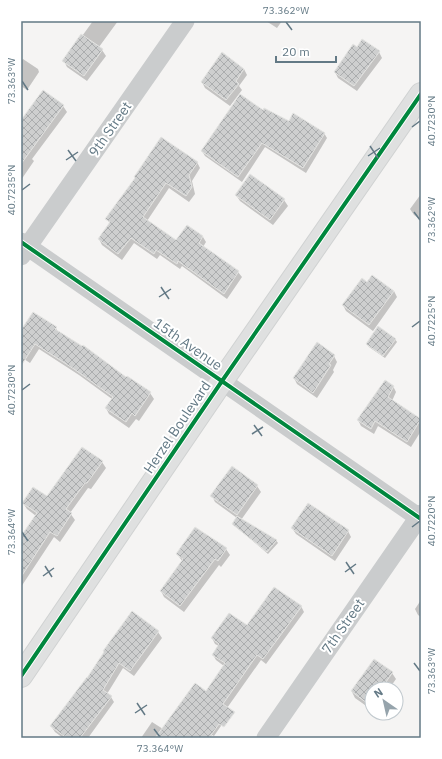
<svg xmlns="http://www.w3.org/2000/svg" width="442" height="759" font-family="'IBM Plex Sans',sans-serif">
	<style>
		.shadow { fill: #0003 }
		.building { fill: url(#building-cross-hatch); stroke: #e4e4e2 }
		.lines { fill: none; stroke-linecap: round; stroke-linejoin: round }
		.secondary-casing { stroke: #d0d2d2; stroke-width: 24 }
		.street { stroke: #cacccd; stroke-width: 19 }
		.secondary { stroke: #dfe0e0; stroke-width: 22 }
		.cycleway-casing { stroke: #fff; stroke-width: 6 }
		.cycleway { stroke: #00873e; stroke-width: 4 }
		.ticks { fill: none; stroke: #637985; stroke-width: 1.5 }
		.labels { text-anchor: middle; stroke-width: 4; stroke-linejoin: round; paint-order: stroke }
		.street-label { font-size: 14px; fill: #637985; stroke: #fff }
		.neatline { fill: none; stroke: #637985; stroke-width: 1.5 }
		.ticks-label { font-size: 10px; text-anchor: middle; fill: #637985 }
	</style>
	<defs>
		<pattern id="building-cross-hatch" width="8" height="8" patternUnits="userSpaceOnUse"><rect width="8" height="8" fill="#cecfcf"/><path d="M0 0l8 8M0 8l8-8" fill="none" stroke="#abadae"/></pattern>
	</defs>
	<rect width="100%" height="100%" fill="#f5f4f3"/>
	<path class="shadow" d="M93 21H118L99 47 102 50 106 56 87 81 67 67 64 61Z
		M266 21H282L277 28Z
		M379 52 382 58 357 91 338 78 335 72Z
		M23 59 38 69 39 72 27 90 21 86V61Z
		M244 69 247 75 239 86 242 90 230 106 205 88 202 82Z
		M44 92 63 106 67 112 32 159 34 161 21 180V122Z
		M263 112 289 122 324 133 327 138 306 173 265 147 242 182 205 156 202 151Z
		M197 162 200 168 192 181 195 194 189 202 169 188 147 221 177 242 187 226 203 237 206 242 203 247 238 272 242 277 227 299 182 266 180 269 160 255 157 259 134 243 122 260 102 245 99 239 110 224 107 219Z
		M421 194V220L414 215 410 209Z
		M236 195 284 200 288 206 273 225 240 201Z
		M394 291 397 297 373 331 346 311 343 305Z
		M33 313 56 328 59 333 126 379 127 377 150 393 154 399 139 421 136 419 129 428 109 414 106 408 112 399 79 375 39 349 30 363 21 357V332Z
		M395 339 397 342 385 358 369 347 367 344Z
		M334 356 337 362 333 370 334 372 317 398 297 384 294 378Z
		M393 386 396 392 392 401 421 420V431L411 447 378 426 374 434 361 426 358 420Z
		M102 462 106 468 91 489 88 488 70 513 75 520 60 542 54 537 21 587V537L36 516 27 509 23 503 47 498Z
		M257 486 261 492 241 520 276 540 278 543 268 554 235 526 237 518 215 502 212 496Z
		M292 528 348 531 351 537 335 561 296 534Z
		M226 549 230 555 221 567 219 565 184 612 164 597 161 591 183 562 177 554Z
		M421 600V617L418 615 415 609Z
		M301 606 304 612 266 664 261 660 227 708 230 713 214 736 212 735 210 738H141L152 722 163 729 206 692 224 666 216 660 213 655 219 646 215 644 212 638 247 627Z
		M158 632 162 638 134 676 123 668 107 694 111 697 114 702 88 738H63L55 732 51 726 97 665Z
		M374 660 392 673 396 679 389 689H372V710L355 698 352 692Z"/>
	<path class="building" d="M81 34 103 49 84 76 62 61Z
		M362 39 380 51 354 86 334 72 353 44 357 47Z
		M222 52 244 69 236 81 239 84 226 100 201 82Z
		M43 90 64 105 21 164V120Z
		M240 94 263 110 264 108 289 121 293 113 325 133 303 168 262 143 238 177 201 151Z
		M161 137 198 162 189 175 192 187 186 196 166 183 143 217 176 240 187 225 203 236 199 243 239 271 224 294 178 261 177 264 156 250 154 254 131 238 118 254 98 239 110 222 105 219 135 178 134 177Z
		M250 174 285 199 270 220 235 195Z
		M372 275 394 291 369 325 342 305 362 278 367 282Z
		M33 312 57 327 55 329 82 346 83 345 126 377 127 376 151 392 135 416 132 413 126 422 105 408 113 397 74 369 35 344 21 366V330Z
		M378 326 396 339 383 356 366 344Z
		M317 342 335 355 329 364 331 365 313 393 293 378Z
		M385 380 394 386 388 397 421 419 407 442 375 421 371 429 357 420Z
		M82 447 103 461 87 483H85L66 509 72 513 57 536 50 532 21 577V536L37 513 22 503 33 487 47 496Z
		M232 466 258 485 237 515 210 496Z
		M308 503 349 530 332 556 291 528Z
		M237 516 277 540 267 552 232 524Z
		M195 527 227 548 218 561 215 559 180 606 160 591 183 559 176 554Z
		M274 587 302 606 263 659 257 655 223 704 235 712 224 727 219 724 209 738H155L195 683 206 691 225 663 212 655 219 644 211 638 229 613 247 625Z
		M132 611 159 631 130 671 119 663 103 690 112 696 80 738H67L50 726 87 677V678L104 652 103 651Z
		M374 659 393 672 381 689H372V707L351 691Z"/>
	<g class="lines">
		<defs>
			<path id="secondary" d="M21 676 222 381 421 94"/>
		</defs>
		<use href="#secondary" class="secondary-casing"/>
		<path class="street" d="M21 242 421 519
			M21 256 185 21
			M266 738 421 514"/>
		<use href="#secondary" class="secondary"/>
		<defs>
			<path id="cycleway" d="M21 242 421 519
				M21 676 222 381 421 94"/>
		</defs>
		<use href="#cycleway" class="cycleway-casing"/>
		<use href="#cycleway" class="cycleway"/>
	</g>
	<path class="ticks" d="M286 22 292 30M22 81 28 90M412 127 420 121M370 146 378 158M68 150 76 161M368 156 380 148M66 160 78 152M22 190 30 184M414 212 420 220M161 287 169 299M159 297 171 289M412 327 420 321M22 390 30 384M254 425 262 436M252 434 263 427M412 527 420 521M22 532 28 541M346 562 354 574M45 566 52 577M345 572 356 564M43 576 54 568M414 663 420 671M137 703 145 715M135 713 147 705M154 729 160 737"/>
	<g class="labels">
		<g class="street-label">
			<text transform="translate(110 129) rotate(-55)" y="5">9th Street</text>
			<text transform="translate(188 344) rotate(35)" y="5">15th Avenue</text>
			<text transform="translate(177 427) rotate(-56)" y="5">Herzel Boulevard</text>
			<text transform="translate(343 626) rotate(-55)" y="5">7th Street</text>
		</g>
	</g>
	<rect width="442" height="759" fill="none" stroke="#ffffff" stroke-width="44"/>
	<g transform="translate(384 701) rotate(326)"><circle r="19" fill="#ffffff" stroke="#c1c9ce"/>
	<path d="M0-3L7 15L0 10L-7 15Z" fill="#96a4ac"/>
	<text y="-6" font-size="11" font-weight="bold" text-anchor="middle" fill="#637985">N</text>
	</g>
	<path d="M276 56v6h60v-6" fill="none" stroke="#637985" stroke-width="2"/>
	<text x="282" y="56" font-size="12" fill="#637985" stroke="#ffffff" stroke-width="3" paint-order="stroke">20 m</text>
	<rect x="22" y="22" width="398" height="715" class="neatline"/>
	<g class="ticks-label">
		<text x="286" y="14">73.362°W</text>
		<text transform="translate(11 81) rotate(-90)" y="4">73.363°W</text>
		<text transform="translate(431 121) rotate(-90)" y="4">40.7230°N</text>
		<text transform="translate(11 190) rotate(-90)" y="4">40.7235°N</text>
		<text transform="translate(431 220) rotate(-90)" y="4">73.362°W</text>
		<text transform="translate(431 321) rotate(-90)" y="4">40.7225°N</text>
		<text transform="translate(11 390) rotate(-90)" y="4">40.7230°N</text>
		<text transform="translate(431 521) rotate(-90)" y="4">40.7220°N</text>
		<text transform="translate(11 532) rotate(-90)" y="4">73.364°W</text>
		<text transform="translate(431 671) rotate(-90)" y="4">73.363°W</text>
		<text x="160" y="752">73.364°W</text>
	</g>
</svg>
